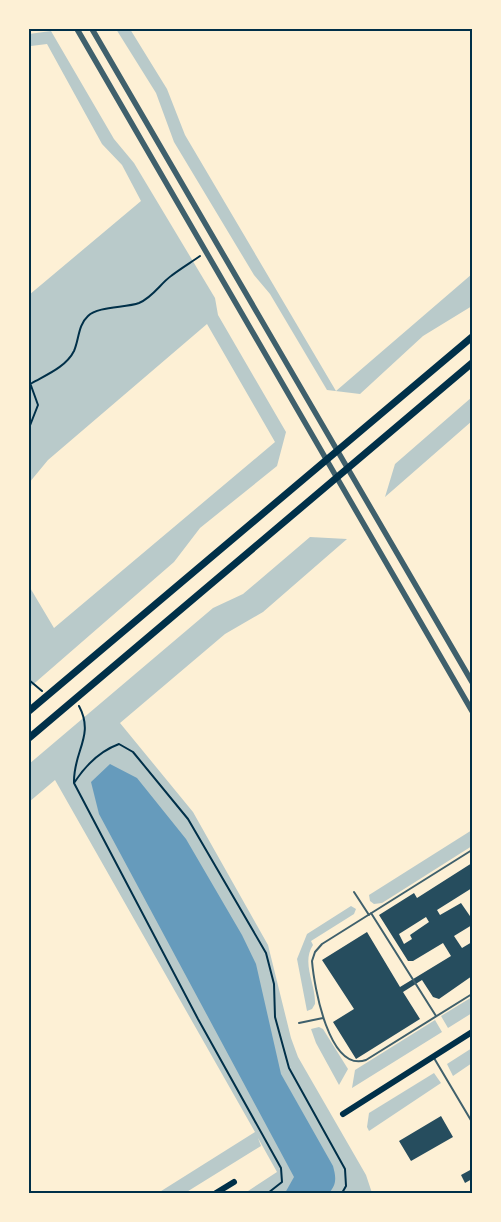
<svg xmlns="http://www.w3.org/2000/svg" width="501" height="1222" font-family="Rubik,sans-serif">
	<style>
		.green { fill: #b9caca }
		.water { fill: #669bbc }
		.building { fill: #264d5e; fill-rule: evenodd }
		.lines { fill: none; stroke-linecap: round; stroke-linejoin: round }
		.path { stroke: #003049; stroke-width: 2 }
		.service { stroke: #3f606c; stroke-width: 2 }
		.tertiary { stroke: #3f606c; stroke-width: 5.5 }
		.secondary { stroke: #003049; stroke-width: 6 }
		.primary { stroke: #003049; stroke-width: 7 }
		.neatline { fill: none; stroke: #003049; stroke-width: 2 }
	</style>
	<rect width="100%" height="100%" fill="#fdf0d5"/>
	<path class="green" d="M116 29H130L167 89 185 135 336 391 472 274V306L423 336 360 394 327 390 270 294 254 275 174 142 156 93Z
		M51 31 114 139 134 163 215 298 218 315 286 432 277 466 200 528 174 562 29 688V586L54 628 275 442 207 324 48 460 29 483V295L141 201 122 165 102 144 47 44 31 46 29 49V34Z
		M472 397V421L385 497 395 464Z
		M310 537 347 539 263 612 225 634 120 723 193 812 268 945 291 1038 298 1057 366 1175 372 1193H245L277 1172 258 1138 261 1146 185 1193H158L255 1132 55 780 29 802V764L213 608 243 594Z
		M472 830V846L382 903 374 904 370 901 369 895Z
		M351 906 356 909 354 914 311 941 313 945C301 963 316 984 315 1004L312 1009 307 1011 297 959 307 934Z
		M472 997V1013L448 1028 441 1016Z
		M435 1020 442 1032 352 1088 355 1070Z
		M319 1027 323 1029 348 1069 339 1085 316 1043 311 1029Z
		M472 1048V1063L453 1076 447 1064Z
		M434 1073 441 1083 369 1131 367 1127 369 1113Z"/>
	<path class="water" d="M110 764 137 778 186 839 242 935 256 964 281 1074 333 1166C336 1177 337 1184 329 1193H285L294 1177 99 814 91 782Z"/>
	<path class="building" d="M472 863V888L437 910 440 915 461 903 472 919V925L454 936 462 948 472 942V976L439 999 433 997 422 980 403 992 420 1019 356 1059 333 1022 354 1009 322 960 367 932 400 987 451 956 443 943 413 961H408L379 915 414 893 417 898ZM426 917 429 922 410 935 412 939 404 944 399 934Z
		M441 1116 453 1137 411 1161 399 1141Z
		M472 1169V1179L465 1183 461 1175Z"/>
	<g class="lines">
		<path class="path" d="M29 380 38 405 29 428
			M32 383C46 375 66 367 74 351 79 340 78 325 88 316 98 306 126 308 139 303 153 297 160 284 171 276 180 269 190 263 200 256
			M29 680 42 691
			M79 706C95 736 73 751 74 783L198 1019 281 1168 282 1182 268 1193
			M74 783C85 766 100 751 119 744L133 752 188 819 266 953 274 984 275 1017 289 1068 345 1169 346 1186 342 1193"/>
		<path class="service" d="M472 850 322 944 315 952 312 961C314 986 329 1073 366 1060L472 994
			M354 892 369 915
			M371 913 436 1016
			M299 1023 323 1018
			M434 1058 472 1122"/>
		<path class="tertiary" d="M77 29 472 711
			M92 29 472 682"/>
		<path class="secondary" d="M343 1114 472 1032
			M216 1193 234 1182"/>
		<path class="primary" d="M29 711 472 337
			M29 738 472 363"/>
	</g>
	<rect width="501" height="1222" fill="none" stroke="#fdf0d5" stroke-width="60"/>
	<rect x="30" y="30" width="441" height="1162" class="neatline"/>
</svg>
